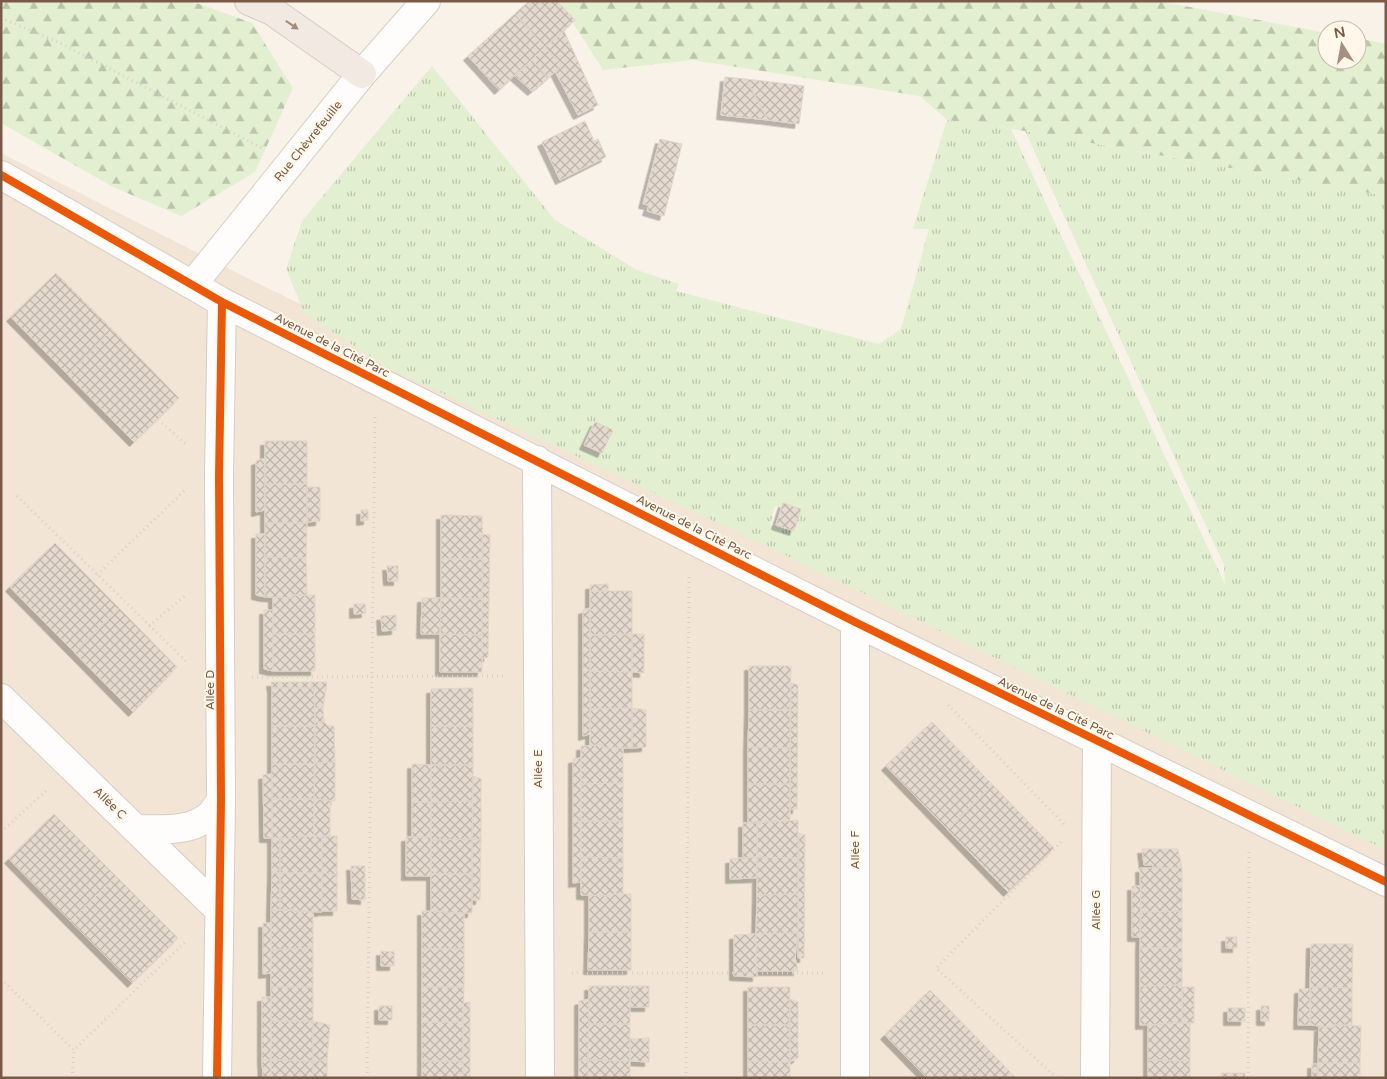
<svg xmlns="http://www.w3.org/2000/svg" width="1387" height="1079" font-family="'Varela Round',sans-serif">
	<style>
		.residential { fill: #f2e5d5 }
		.grass { fill: url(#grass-tufts); fill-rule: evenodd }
		.forest { fill: url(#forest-firs) }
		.building { fill: url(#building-cross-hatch); stroke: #e1d5ca; filter: url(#shadow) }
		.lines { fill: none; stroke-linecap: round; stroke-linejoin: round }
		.street-casing { stroke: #d7cdc3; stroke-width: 30 }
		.secondary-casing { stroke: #d9cfc4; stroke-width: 30 }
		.highway-casing { stroke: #d7ccc4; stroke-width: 30 }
		.path { stroke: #d9d0c8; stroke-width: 3; stroke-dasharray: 1 4; stroke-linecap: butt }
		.street { stroke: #fefdfc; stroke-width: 28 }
		.secondary { stroke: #fefdfc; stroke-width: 28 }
		.highway { stroke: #f2e9e3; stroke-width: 28 }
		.cycleway-casing { stroke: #fff8ea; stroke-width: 11 }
		.cycleway { stroke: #e8590c; stroke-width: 8 }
		.oneway { fill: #a38c7d }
		.labels { text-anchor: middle; stroke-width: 4; stroke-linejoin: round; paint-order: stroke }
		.street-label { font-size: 12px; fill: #785a46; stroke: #fff8ea }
	</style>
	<defs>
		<pattern id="grass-tufts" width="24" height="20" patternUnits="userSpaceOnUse" patternTransform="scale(1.25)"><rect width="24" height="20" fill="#e2efd1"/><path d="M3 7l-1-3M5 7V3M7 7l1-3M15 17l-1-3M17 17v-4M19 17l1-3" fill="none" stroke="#bcc5ab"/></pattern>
		<pattern id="forest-firs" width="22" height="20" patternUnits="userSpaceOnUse" patternTransform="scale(1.25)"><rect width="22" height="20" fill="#e2efd1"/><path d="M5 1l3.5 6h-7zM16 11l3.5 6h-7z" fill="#bcc5ab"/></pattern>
		<pattern id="building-cross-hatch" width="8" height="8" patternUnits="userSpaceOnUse" patternTransform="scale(1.25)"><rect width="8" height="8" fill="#e5dacf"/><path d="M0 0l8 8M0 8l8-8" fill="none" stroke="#beb4aa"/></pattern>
		<filter id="shadow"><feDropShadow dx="-4.5" dy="4.5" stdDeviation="0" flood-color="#0004"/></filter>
	</defs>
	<rect width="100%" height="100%" fill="#f8f2e8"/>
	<path class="residential" d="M1 153 249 279 1386 830V1078H1Z"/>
	<path class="grass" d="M432 66 555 220 637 270 679 284 676 291 879 344 901 329 929 229H913L947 120 1011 129 1225 584 1224 565 1025 131 1386 196V850L765 545 387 367 305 314 286 269 302 221ZM590 428 603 433 597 455 580 448ZM775 506 792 511 786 530 770 525Z"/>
	<path class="forest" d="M1 1H191L252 23 293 88 255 172 181 216 113 187 1 123Z
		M559 1H1158L1327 33V60H1357V38L1386 44V196L1025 131 947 120 920 96 692 60 603 70Z"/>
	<path class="building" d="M529 1H557L575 20 545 47 515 14Z
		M515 14 545 47 499 90 468 56Z
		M564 31 598 105 578 115 555 71 562 65 545 47Z
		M545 47 562 65 548 78 532 60Z
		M532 60 548 78 532 91 515 76Z
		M725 77 746 79 768 120 721 115Z
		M746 79 804 86 799 124 768 120Z
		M585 121 594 141 598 139 606 157 560 180 542 142Z
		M660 139 682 144 664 216 647 211 649 205 643 204Z
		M56 273 112 329 68 375 11 317Z
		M112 329 179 398 134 442 68 375Z
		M595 422 613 430 602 453 584 445Z
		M265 441H307V484H265Z
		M265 458V510L256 512V461Z
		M265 484H307V523H265Z
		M307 487H320V521L307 522Z
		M783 503 801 509 794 531 776 525Z
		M361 510H368V520L361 521Z
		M441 515 482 516 483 559H441Z
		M265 523H307L306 558 265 557Z
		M256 534H265V597L256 595Z
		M482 534 490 535 488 657 482 659Z
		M55 543 119 608 74 652 10 587Z
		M265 557 306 558 307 595H292L293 598 265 597Z
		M441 559H483L482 599 441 598Z
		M387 566H398V581H388Z
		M608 584V591H590V585Z
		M590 591H632V634L590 635Z
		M292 595H315V634H273V597L293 598Z
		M422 598H441L440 634H421Z
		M441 598 482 599V635L440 634Z
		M354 604H365L366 613 354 614Z
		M119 608 177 667 133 712 74 652Z
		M590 608V734L583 736V610Z
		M264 610H273V671L264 669Z
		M396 615V630L382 631 381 616Z
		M273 634H315V671H273Z
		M440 634 482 635V672H440Z
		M632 634V672L590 671V635Z
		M632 634H644V673L632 672Z
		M749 666H791L790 710H749Z
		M590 671 632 672V708L590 709Z
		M271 682H327L323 708H315L314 688H272Z
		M791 683 798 685 797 809H790Z
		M272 688H314L315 726H272Z
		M473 688V726H431V689Z
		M315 708H323L324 722H315Z
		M632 708V748H603V745H590V709Z
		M632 708 646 710V747L632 748Z
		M749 710H790V748L748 747Z
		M315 722H324L328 726H334L335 762 315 763Z
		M932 722 993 785 947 829 886 766Z
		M272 726H315L314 764H272Z
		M431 726H473V765H431Z
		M603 745V748H623V783L581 784V746Z
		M748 747 790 748V784H748Z
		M581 758V821L573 822V759Z
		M335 762V801L314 799 315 763Z
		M272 764H314V799H272Z
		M412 764 431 765V802H412Z
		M431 765H473V801L431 802Z
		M272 774V838H264L263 775Z
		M473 776 481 779V840L472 839Z
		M623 783V821H581V784Z
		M748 784H790V820L748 822Z
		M993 785 1054 848 1008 892 947 829Z
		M272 799H314V836H299V839L272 838Z
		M314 799 330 800V836H314Z
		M473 801 472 839 431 840V802Z
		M412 802H431V837H412Z
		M54 814 116 876 70 921 9 859Z
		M798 820V858L757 857V823Z
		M581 821H623V858L581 857Z
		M581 821V882L573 883V822Z
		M743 823H757V856L743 859Z
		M799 833 805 835 804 958H798Z
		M299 836H322V873H280V838L299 839Z
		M322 836H337V875L322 873Z
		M406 837H431V876H406Z
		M272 838H280V873H272Z
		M472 839V874H431V840Z
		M472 839 481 840 480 900H472Z
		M1142 849H1178L1182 868H1153V865H1144Z
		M581 857 623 858V894H610V896L581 895Z
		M757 857 798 858V894L757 895Z
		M757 857 756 878 730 879V859Z
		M351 866H365V900L352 899Z
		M1140 868H1182V911L1141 912Z
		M272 873H280V910H271Z
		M280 873H322V912L280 910Z
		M322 873 337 875V911H322Z
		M431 874H472V913L445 914V911H431Z
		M116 876 178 938 132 983 70 921Z
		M1132 886H1141L1140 937H1132Z
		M610 894H631V932H589V895L610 896Z
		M798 894V933L756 934 757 895Z
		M294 909V912H313V948L271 950V910Z
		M422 911 464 913V949H422Z
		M1182 911V948H1140L1141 912Z
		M263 923H271V973L263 974Z
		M589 932H631V970H588Z
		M798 933 795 957 798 971H756V934Z
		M756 934 757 977 734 976V935Z
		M1226 937H1237V948H1226Z
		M1311 944H1353L1352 988 1310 987Z
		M313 948V987H271V950Z
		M1140 948H1182V985L1140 986Z
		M422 949H464V987H422Z
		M381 951 394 952V966H381Z
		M1182 985V1023L1140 1025V986Z
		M589 986H630V1024H589Z
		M630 986H649V1007H631Z
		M271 987H313V1021H271Z
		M422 987H464L463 1022H422Z
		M748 987H790L789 1025H748Z
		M1182 987H1194V1023H1182Z
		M1310 987 1352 988V1025H1333V1027L1310 1025Z
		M1299 989H1311L1310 1025H1298Z
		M930 990 992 1053 966 1078H927L885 1035Z
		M262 997H271V1060H262Z
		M589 999 588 1060 579 1061V1001Z
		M790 999 798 1002V1058L790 1062Z
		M470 1002V1078H463V1003Z
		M379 1006H392V1020H379Z
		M1261 1006H1269V1021H1261Z
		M1228 1008H1245V1021H1228Z
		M271 1021H313V1061L271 1060Z
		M313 1021 330 1025 327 1060 313 1061Z
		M422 1022H463V1061H422Z
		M1162 1023H1190V1061L1148 1060V1025H1162Z
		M589 1024H630V1061L588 1060Z
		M748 1025H789L790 1062 748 1061Z
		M1333 1025 1361 1026 1360 1063H1318L1319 1027H1333Z
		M649 1038V1062L630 1061V1039Z
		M992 1053 1016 1078H966Z
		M262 1060H271V1078H263Z
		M271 1060 313 1061V1078H271Z
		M327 1060V1078H313V1061Z
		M588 1060 630 1061V1078H588Z
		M588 1060V1078H579V1061Z
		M1148 1060 1190 1061V1078H1148Z
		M422 1061H463V1078H422Z
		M748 1061 790 1062V1078H748Z
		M1318 1063H1360V1078H1318Z
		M1312 1064H1318V1077H1312Z
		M1221 1073H1245V1078H1221Z"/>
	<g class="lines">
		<defs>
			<path id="street" d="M1 175 222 302 376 380 855 622 1386 882
				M537 460 540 1078
				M1 698 219 910
				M136 829C159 829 189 833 209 816 214 812 217 805 221 800
				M217 1078 221 800 219 476 222 302
				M855 1078V622
				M1095 1078 1097 741"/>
			<path id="secondary" d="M193 284 362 74 426 1"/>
			<path id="highway" d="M249 1 272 11 362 74"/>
		</defs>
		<use href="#street" class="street-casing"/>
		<use href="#secondary" class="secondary-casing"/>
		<use href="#highway" class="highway-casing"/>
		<path class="path" d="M1 18 58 42 262 148
			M162 423 188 446
			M17 496 188 663
			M97 575 187 488
			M149 626 187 594
			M252 677 506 676
			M948 705 1064 824
			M1 832 48 789
			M572 973H823
			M1 979 74 1050 186 941
			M72 1078 74 1050
			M367 1078 375 416
			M686 1078 689 573
			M1057 1078 936 968 1064 839
			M1248 1078 1249 851"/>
		<use href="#street" class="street"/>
		<use href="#secondary" class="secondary"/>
		<use href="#highway" class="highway"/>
		<defs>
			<path id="cycleway" d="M1 175 222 302 376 380 855 622 1386 882
				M217 1078 221 800 219 476 222 302"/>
		</defs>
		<use href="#cycleway" class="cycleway-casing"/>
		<use href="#cycleway" class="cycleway"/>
	</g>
	<defs><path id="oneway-solid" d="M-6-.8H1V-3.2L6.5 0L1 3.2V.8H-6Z" transform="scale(1.25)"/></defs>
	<use class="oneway" href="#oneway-solid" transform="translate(292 25) rotate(34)"/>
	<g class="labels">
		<g class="street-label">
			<text transform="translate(308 141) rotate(-51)" y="4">Rue Chèvrefeuille</text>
			<text transform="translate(332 345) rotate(27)" y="4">Avenue de la Cité Parc</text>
			<text transform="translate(694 527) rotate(27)" y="4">Avenue de la Cité Parc</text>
			<text transform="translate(210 690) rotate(-90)" y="4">Allée D</text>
			<text transform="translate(1056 708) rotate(26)" y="4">Avenue de la Cité Parc</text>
			<text transform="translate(538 769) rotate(-90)" y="4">Allée E</text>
			<text transform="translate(110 803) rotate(44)" y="4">Allée C</text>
			<text transform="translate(855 850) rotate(-90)" y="4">Allée F</text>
			<text transform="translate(1096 910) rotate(-90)" y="4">Allée G</text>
		</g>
	</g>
	<rect width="1387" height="1079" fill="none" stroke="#785a46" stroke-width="5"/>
	<g transform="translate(1342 45) rotate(349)"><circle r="24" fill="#fff8ea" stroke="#c9b9a8"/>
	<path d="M0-4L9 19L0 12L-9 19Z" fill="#a58f7f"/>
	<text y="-8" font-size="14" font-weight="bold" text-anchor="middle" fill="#785a46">N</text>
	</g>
</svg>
